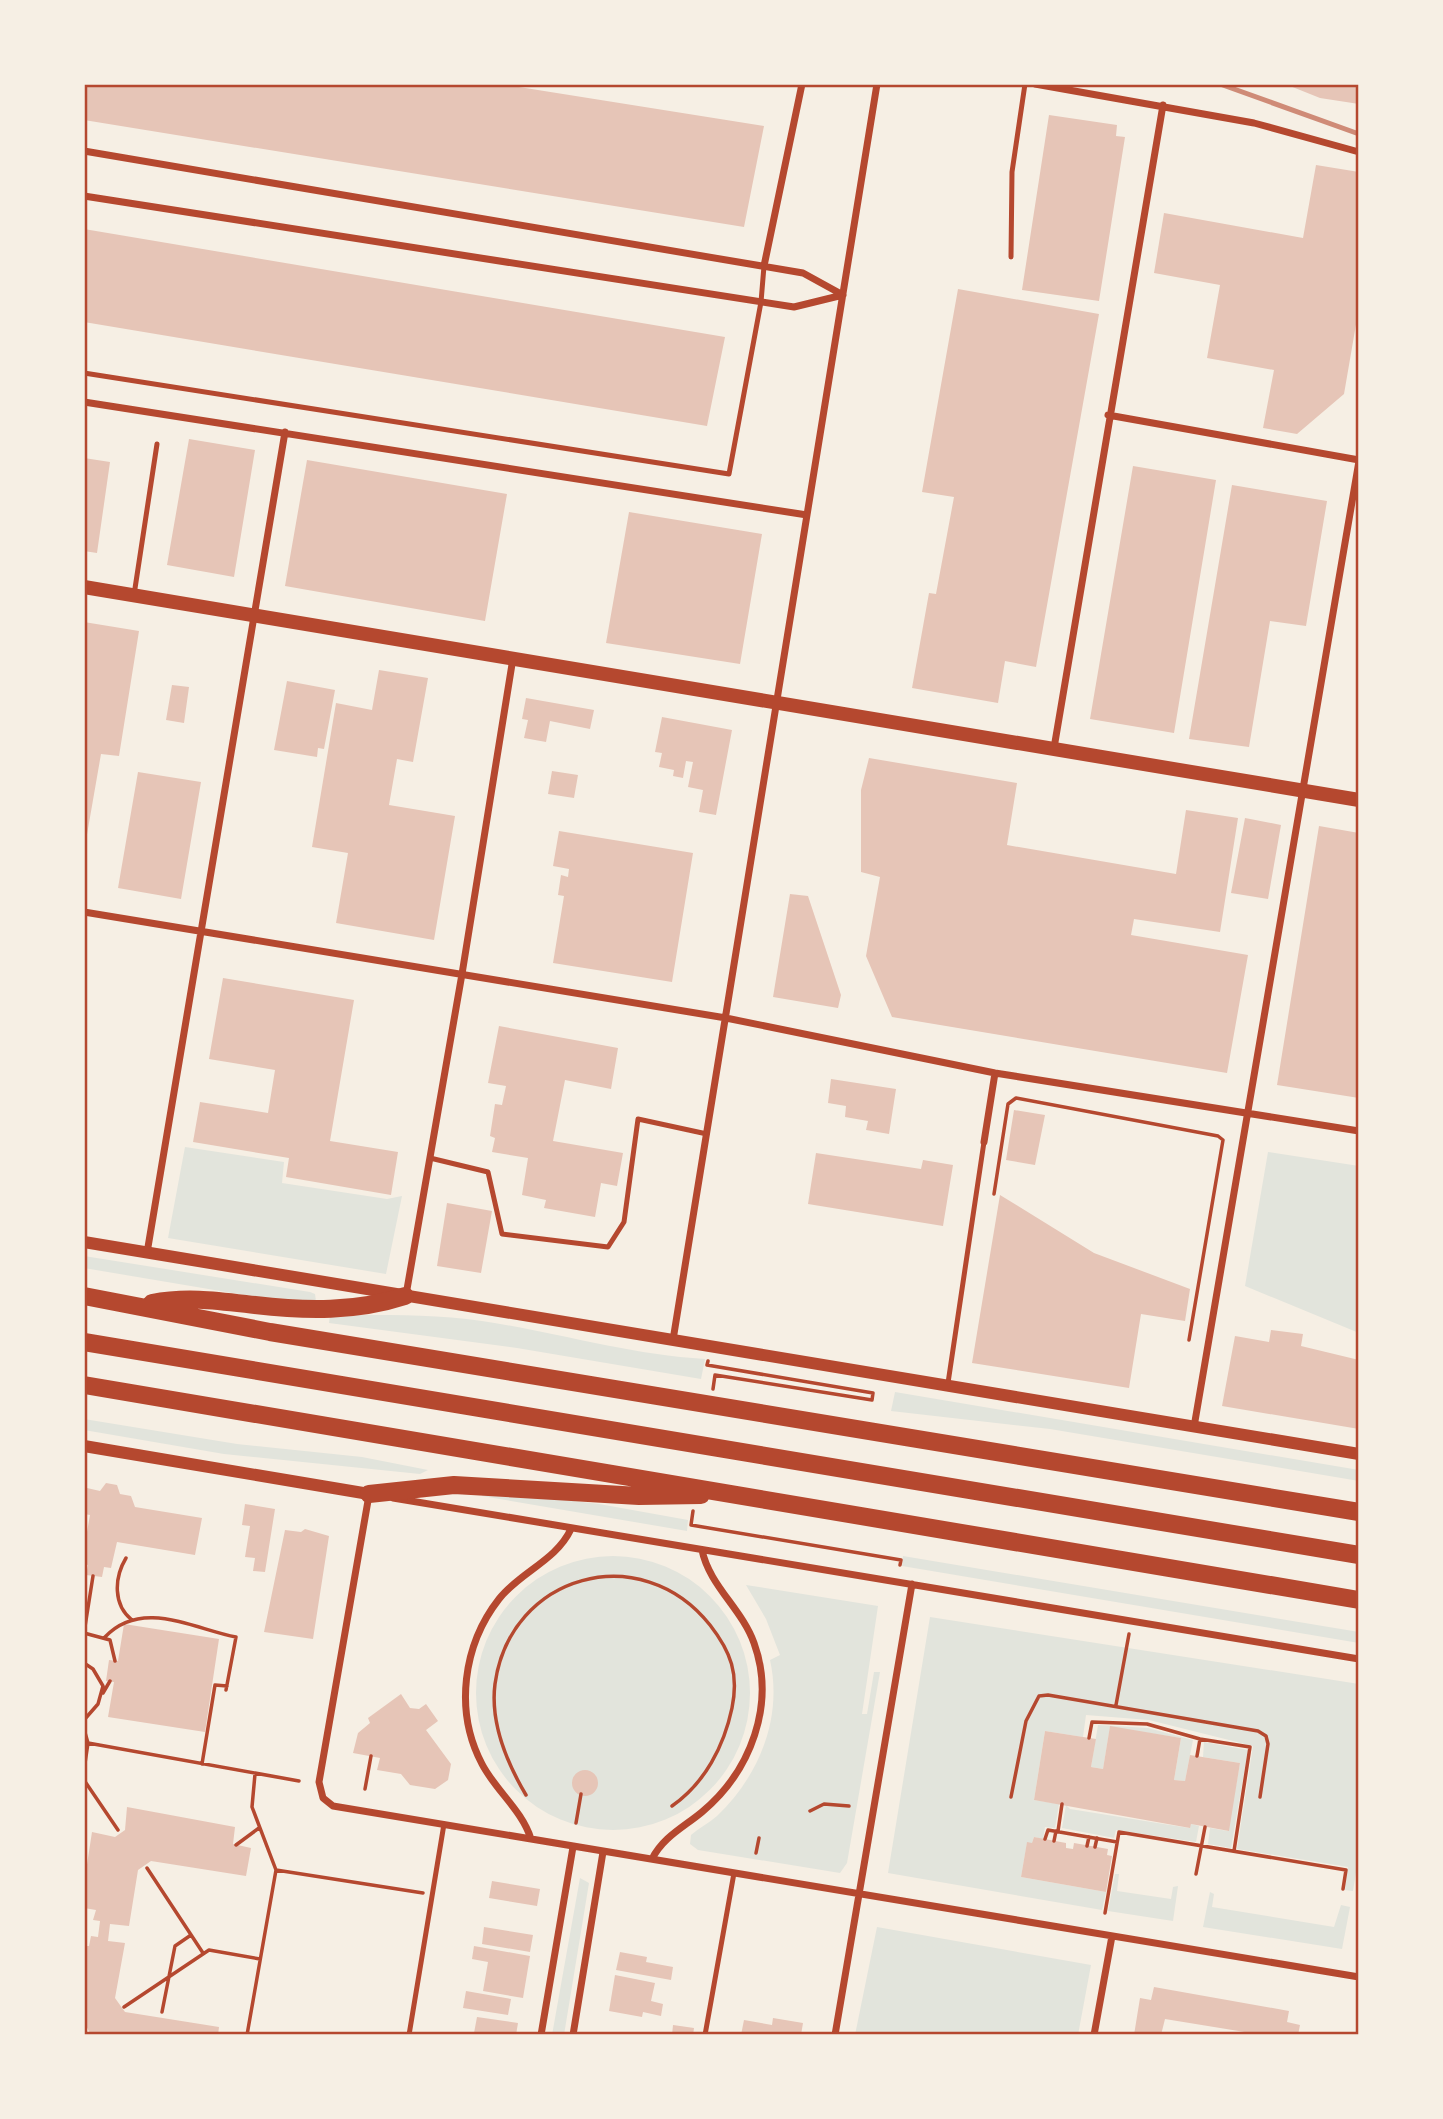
<svg xmlns="http://www.w3.org/2000/svg" width="1443" height="2119" font-family="Montserrat,sans-serif">
	<style>
		.green { fill: #e2e4dc }
		.building { fill: #e6c5b7 }
		.lines { fill: none; stroke-linecap: round; stroke-linejoin: round }
		.path { stroke: #b5482f; stroke-width: 3.5 }
		.service { stroke: #b5482f; stroke-width: 5 }
		.minor { stroke: #b5482f; stroke-width: 7 }
		.tertiary { stroke: #b5482f; stroke-width: 12 }
		.secondary { stroke: #b5482f; stroke-width: 14 }
		.motorway { stroke: #b5482f; stroke-width: 18 }
		.rail { stroke: #cf8b77; stroke-width: 5 }
		.neatline { fill: none; stroke: #b5482f; stroke-width: 2.5 }
	</style>
	<rect width="100%" height="100%" fill="#f6efe4"/>
	<path class="green" d="M185 1147 284 1162 282 1183 387 1199 402 1196 386 1274 168 1238Z
		M1268 1152 1359 1166V1333L1245 1286Z
		M84 1256 310 1292 315 1294 316 1301 256 1297 84 1268Z
		M359 1315C400 1315 441 1315 482 1321 556 1332 630 1355 705 1359L701 1379 517 1348 329 1323 330 1316Z
		M895 1392 1359 1470V1481L1050 1429 891 1411Z
		M84 1419 237 1444 362 1457 428 1470 420 1474 224 1454 84 1430Z
		M499 1492 599 1504 688 1520 687 1531 482 1496V1493Z
		M476 1693a137 137 0 1 1 274 0a137 137 0 1 1-274 0Z
		M903 1556 1359 1632V1643L902 1566Z
		M746 1585 878 1606 862 1714H867L874 1672H880L847 1863 840 1873 698 1850 690 1844 691 1835C699 1828 709 1823 717 1816 759 1776 783 1718 770 1660L780 1655 766 1619Z
		M930 1617 1359 1684V1854L1353 1891 1345 1890 1348 1867 1237 1849 1253 1746 1149 1720 1086 1715 1083 1737 1045 1731 1034 1800 1059 1804 1055 1828 1045 1827 1043 1839 1034 1837 1032 1843H1027L1021 1877 1106 1892 1102 1910 888 1873Z
		M1098 1725 1148 1728 1193 1740 1185 1781 1174 1780 1181 1738 1110 1727 1103 1769 1091 1767Z
		M1204 1742 1248 1750 1231 1848 1208 1844 1210 1828 1228 1831 1240 1763 1203 1757Z
		M1066 1805 1070 1809 1189 1828 1191 1824 1199 1826 1196 1842 1116 1830 1114 1838 1062 1828Z
		M1115 1874H1119L1117 1891 1171 1899 1173 1887 1178 1886 1173 1921 1108 1911Z
		M580 1878 589 1883 564 2035H552Z
		M1210 1892 1214 1894 1212 1907 1334 1927 1341 1905 1350 1907 1342 1949 1203 1927Z
		M877 1927 1091 1965 1078 2035H855Z"/>
	<path class="building" d="M84 84H500L764 126 744 227 84 120Z
		M1285 84H1359V104L1320 98Z
		M1049 115 1117 125 1116 136 1125 137 1099 301 1022 290Z
		M1316 165 1359 172V307L1344 394 1297 434 1263 428 1274 370 1207 358 1220 285 1154 273 1164 213 1303 238Z
		M84 229 725 337 707 426 84 322Z
		M958 289 1099 314 1036 667 1005 661 998 703 912 688 929 593 936 594 954 497 922 492Z
		M189 439 255 450 234 577 167 565Z
		M84 458 110 462 97 553 84 551Z
		M307 460 507 494 485 621 285 586Z
		M1133 466 1216 480 1174 733 1090 719Z
		M1232 485 1327 501 1306 626 1270 621 1249 747 1189 739Z
		M629 512 762 534 740 664 606 643Z
		M84 622 139 631 119 756 101 754 85 846Z
		M379 670 428 678 413 762 397 759 389 805 455 816 434 940 336 923 348 853 312 847 336 703 372 710Z
		M287 681 335 690 324 749 318 748 317 757 274 750Z
		M172 685 189 687 184 723 166 720Z
		M526 698 594 710 590 729 550 721 546 742 524 738 528 720 522 719Z
		M662 717 732 730 716 815 699 812 703 790 688 787 693 762 686 761 683 778 673 776 674 770 659 767 662 753 655 752Z
		M869 758 1017 783 1007 845 1176 874 1186 810 1238 818 1220 932 1134 919 1131 935 1248 955 1227 1073 892 1017 866 956 880 877 861 872V790Z
		M552 771 578 775 574 798 548 794Z
		M138 772 201 782 181 899 118 888Z
		M1245 818 1281 825 1268 899 1231 893Z
		M1319 826 1359 833V1098L1277 1085Z
		M559 831 693 853 672 982 553 963 564 896 558 895 561 875 568 877 569 869 553 866Z
		M790 894 808 896 841 995 838 1008 773 997Z
		M223 978 354 1000 330 1141 398 1152 391 1195 286 1177 289 1158 193 1142 200 1102 268 1113 275 1070 209 1059Z
		M499 1026 618 1048 611 1089 565 1080 553 1141 623 1153 617 1186 601 1183 595 1217 544 1208 546 1200 522 1195 528 1158 492 1152 495 1138 490 1136 495 1104 502 1105 506 1086 488 1083Z
		M831 1079 896 1089 889 1134 866 1130 868 1121 845 1117 846 1106 828 1103Z
		M1014 1110 1045 1115 1035 1165 1006 1160Z
		M816 1153 921 1169 923 1160 953 1165 943 1226 808 1204Z
		M1000 1195 1094 1253 1190 1289 1185 1321 1141 1314 1129 1388 972 1363Z
		M447 1203 492 1211 481 1273 437 1266Z
		M1271 1330 1303 1334 1301 1346 1359 1360V1429L1222 1406 1235 1336 1269 1342Z
		M106 1483 117 1485 120 1494 131 1496 135 1507 202 1518 195 1555 117 1542 111 1568 104 1567 102 1577 86 1575 88 1565 84 1564V1549L90 1515 84 1514V1501L87 1488 100 1491Z
		M245 1504 275 1509 265 1572 253 1571 255 1558 245 1557 250 1526 242 1525Z
		M305 1529 329 1536 313 1639 264 1632 285 1530 301 1532Z
		M124 1624 219 1639 205 1732 108 1717 114 1682 106 1681 109 1660 118 1661Z
		M401 1694 410 1708 419 1709 426 1704 438 1721 426 1730 451 1764 448 1780 435 1789 410 1785 401 1774 377 1770 380 1758 353 1753 358 1733 370 1723 368 1718Z
		M1110 1726 1181 1738 1174 1780 1185 1781 1190 1755 1240 1763 1229 1831 1191 1824 1190 1828 1034 1800 1045 1731 1096 1739 1091 1767 1103 1769Z
		M572 1783a13 13 0 1 1 26 0a13 13 0 1 1-26 0Z
		M127 1807 235 1827 233 1844 251 1848 246 1876 151 1861 138 1870 129 1926 110 1924 108 1941 125 1943 115 1998 125 2012 219 2027 218 2035H91L84 2022V1946H89L91 1936 98 1937 100 1921 93 1920 96 1910 84 1908V1884L92 1832 115 1837 125 1830Z
		M1034 1837 1066 1843V1848L1073 1849 1074 1843 1108 1849 1107 1855 1112 1856 1106 1892 1021 1877 1027 1842 1032 1843Z
		M492 1881 540 1889 537 1906 489 1898Z
		M484 1927 533 1935 530 1952 482 1944Z
		M474 1946 530 1956 523 1998 483 1991 488 1962 472 1959Z
		M620 1952 647 1957 646 1962 673 1967 671 1980 616 1970Z
		M615 1975 655 1983 651 2001 663 2004 661 2016 643 2012 642 2017 609 2011Z
		M1154 1987 1289 2011 1287 2022 1300 2025 1298 2035H1263L1165 2019 1161 2035H1134L1140 1998 1151 2000Z
		M466 1991 511 1999 508 2015 463 2008Z
		M477 2017 518 2023 516 2035 474 2033Z
		M773 2018 803 2023 801 2035H741L744 2020 772 2025Z
		M673 2025 694 2028 693 2035H672Z"/>
	<g class="lines">
		<path class="path" d="M994 1194 1008 1104 1016 1098 1218 1136 1223 1140 1189 1340
			M708 1361 707 1365 873 1393 872 1400 715 1375 713 1389
			M693 1511 691 1525 901 1560 900 1565
			M126 1558C114 1578 113 1605 132 1620
			M84 1633 93 1576
			M84 1633 110 1640 115 1661
			M105 1637C142 1598 194 1629 236 1637L226 1690
			M84 1663 93 1669 103 1686 98 1704 84 1720
			M103 1693 110 1681
			M1116 1705 1129 1634
			M84 1729 88 1743
			M1089 1738 1092 1722 1147 1724 1200 1739 1250 1747 1234 1851
			M1197 1756 1200 1739
			M202 1764 215 1685 227 1686
			M84 1770 88 1743 299 1781
			M84 1780 118 1830
			M365 1789 371 1756
			M526 1795C507 1763 490 1723 495 1684 510 1574 641 1538 710 1625 731 1652 739 1674 732 1708 724 1746 705 1783 672 1806
			M1011 1797 1026 1721 1039 1696 1048 1695 1258 1731 1266 1736 1268 1744 1260 1797
			M810 1811 824 1804 849 1806
			M576 1823 581 1794
			M1058 1831 1062 1804
			M1045 1839 1048 1830 1117 1842
			M1054 1841 1056 1831
			M236 1845 259 1828
			M1087 1846 1089 1837
			M1095 1847 1097 1838
			M756 1853 759 1838
			M147 1868 203 1953
			M276 1870 423 1893
			M1196 1874 1205 1827
			M1105 1913 1119 1832 1346 1870 1343 1889
			M124 2007 209 1950 260 1959
			M162 2012 175 1946 191 1935
			M247 2035 276 1870 252 1807 255 1774"/>
		<path class="service" d="M1011 257 1012 172 1025 84
			M84 373 729 474 761 302 764 266
			M134 595 157 444
			M430 1158 488 1172 502 1234 608 1247 624 1222 638 1119 707 1134
			M948 1383 984 1142
			M409 2035 444 1824
			M705 2035 734 1873"/>
		<path class="minor" d="M1035 84 1254 123 1359 152
			M84 151 803 273 843 295
			M84 196 794 307 843 295
			M764 266 802 84
			M84 402 807 515
			M1108 415 1359 460
			M1054 748 1163 105
			M84 912 726 1018 995 1073 1359 1131
			M984 1142 995 1073
			M147 1253 285 432
			M406 1295 462 974 513 658
			M673 1340 877 84
			M1194 1427 1359 461
			M369 1495 319 1782 323 1798 333 1806 1359 1977
			M393 1498 1359 1659
			M531 1839C522 1810 496 1791 482 1764 454 1711 463 1645 499 1599 520 1572 556 1561 571 1529
			M652 1859C663 1837 684 1827 702 1812 751 1771 776 1704 754 1643 742 1609 709 1585 702 1550
			M541 2035 573 1847
			M573 2035 603 1852
			M835 2035 912 1584
			M1094 2035 1112 1936"/>
		<path class="tertiary" d="M84 1242 1359 1454
			M84 1446 369 1494"/>
		<path class="secondary" d="M84 587 1359 800"/>
		<path class="motorway" d="M84 1296 270 1332 1359 1512
			M152 1303C187 1296 220 1301 255 1305 306 1311 356 1312 405 1296
			M84 1342 1359 1555
			M84 1385 1359 1600
			M369 1494 454 1485 639 1496 701 1495"/>
		<path class="rail" d="M1220 84 1359 134"/>
	</g>
	<rect width="1443" height="2119" fill="none" stroke="#f6efe4" stroke-width="172"/>
	<rect x="86" y="86" width="1271" height="1947" class="neatline"/>
</svg>
